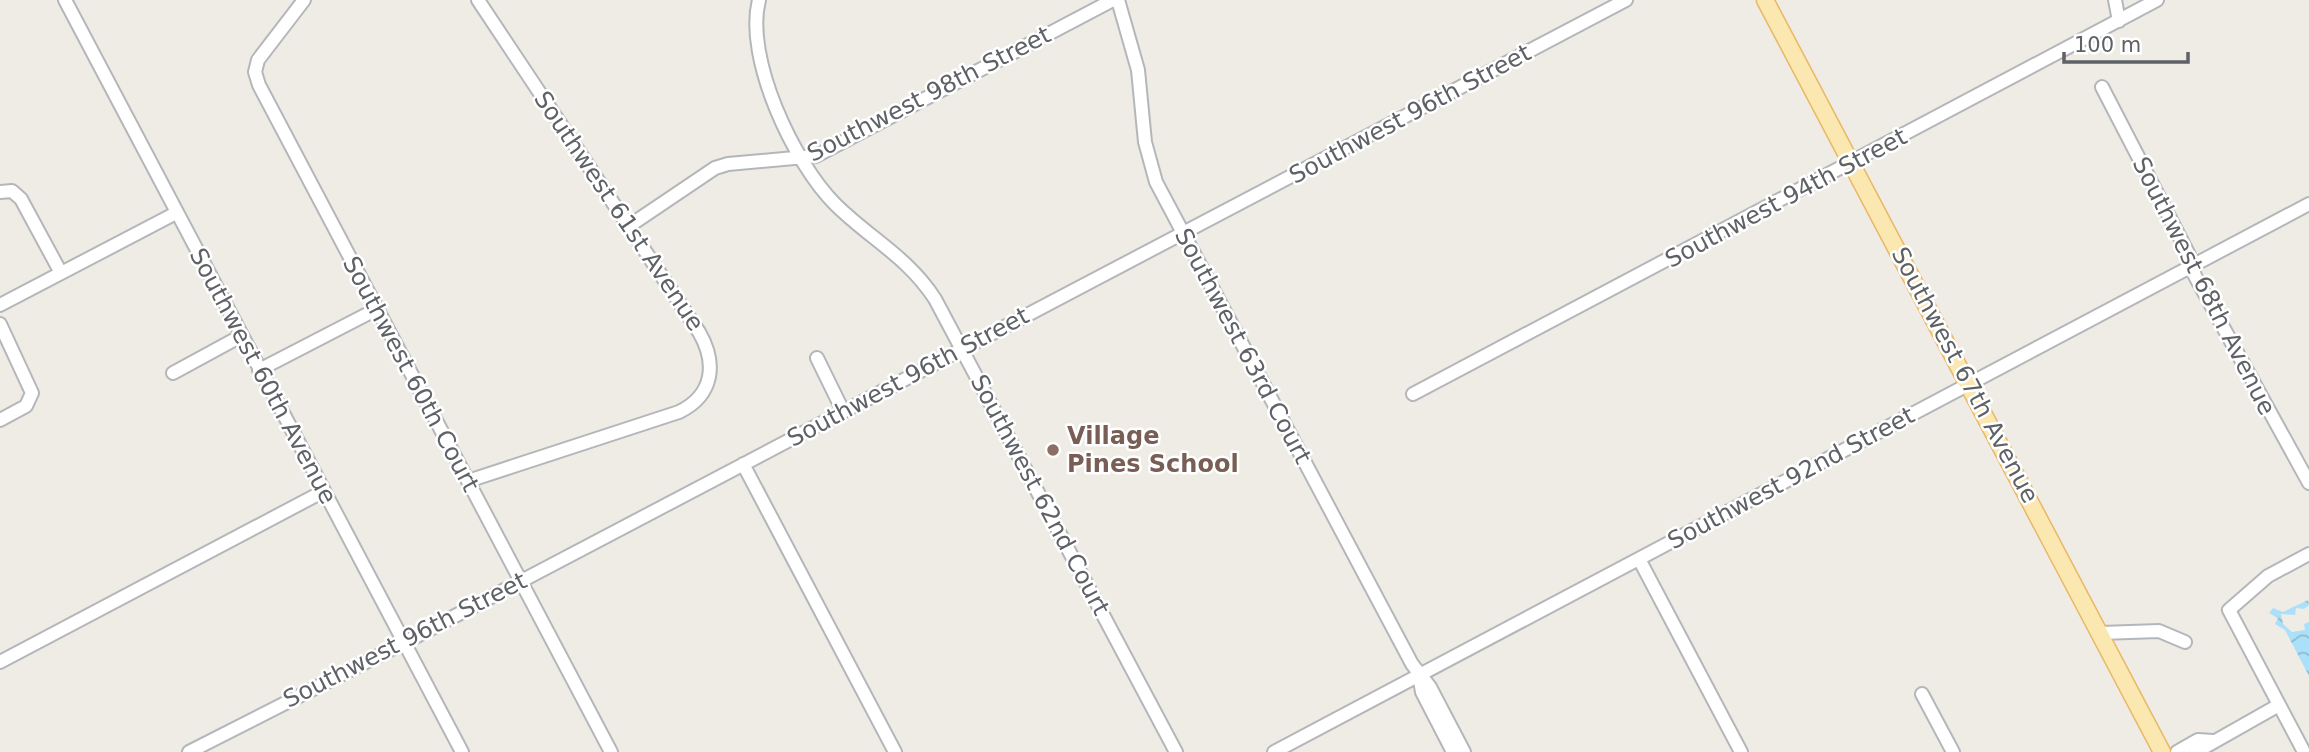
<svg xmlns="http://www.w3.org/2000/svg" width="2309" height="752" font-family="'DejaVu Sans',sans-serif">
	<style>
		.water { fill: url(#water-waves) }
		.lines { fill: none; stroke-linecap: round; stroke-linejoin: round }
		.minor-casing { stroke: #b4b7ba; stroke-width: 16 }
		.major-casing { stroke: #eab765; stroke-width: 19 }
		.minor { stroke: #fff; stroke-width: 12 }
		.major { stroke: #fbe7b0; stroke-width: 16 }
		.education-dot { fill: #8d6e63; stroke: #fff; stroke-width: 2.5 }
		.labels { text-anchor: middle; stroke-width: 5; stroke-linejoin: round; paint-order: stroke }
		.street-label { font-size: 24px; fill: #5e6266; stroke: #fff }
		.education-label { font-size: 24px; font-weight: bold; fill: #785e54; stroke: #fff; text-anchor: start }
	</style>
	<defs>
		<pattern id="water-waves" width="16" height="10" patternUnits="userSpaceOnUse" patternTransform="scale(1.75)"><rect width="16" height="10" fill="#abe0fa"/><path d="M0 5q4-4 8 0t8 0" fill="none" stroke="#8eb9ce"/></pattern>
	</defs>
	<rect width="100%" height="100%" fill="#efece6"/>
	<path class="water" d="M2308 600 2309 605 2304 609 2296 608 2295 615 2281 614 2283 624 2292 632 2305 630 2304 624 2309 622V676L2285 630 2275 624 2278 618 2269 613 2273 608 2283 612Z"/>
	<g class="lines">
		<defs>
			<path id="minor" d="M65 0 462 752
				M304 0 258 60 255 72 259 85 611 752
				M759 0C744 58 794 163 835 204 870 239 907 256 935 299L1176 752
				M1118 0 1138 70 1145 142 1156 182 1412 664 1430 687 1464 752
				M2115 0 2119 21
				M2102 87 2189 255 2195 276 2309 483
				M0 192 12 191 21 199 61 273
				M629 226 715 168 728 164 816 156 1113 0
				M0 305 176 213
				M0 324 32 393 26 406 0 420
				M817 358 843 411
				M259 370 377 309
				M173 373 241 336
				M1413 394 2157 0
				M743 464 895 752
				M468 481 679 412C714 395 717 363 699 332L478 0
				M1639 559 1741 752
				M2101 633 2159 631 2185 642
				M0 662 324 491
				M1419 675 1422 692 1453 752
				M1922 694 1953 752
				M2303 750 2229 610 2268 576 2309 554
				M189 752 415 637 1626 0
				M1274 752 2309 204
				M2177 752 2198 740 2213 741
				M2196 752 2279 705"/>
			<path id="major" d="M1765 0 2162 752"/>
		</defs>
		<use href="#minor" class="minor-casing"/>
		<use href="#major" class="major-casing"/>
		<use href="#minor" class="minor"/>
		<use href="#major" class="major"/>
	</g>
	<circle class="education-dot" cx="1053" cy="450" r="7"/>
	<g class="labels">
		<g class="street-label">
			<text transform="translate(929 94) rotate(-27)" y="8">Southwest 98th Street</text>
			<text transform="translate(1410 114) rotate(-28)" y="8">Southwest 96th Street</text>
			<text transform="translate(1786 198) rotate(-28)" y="8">Southwest 94th Street</text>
			<text transform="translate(619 211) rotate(56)" y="8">Southwest 61st Avenue</text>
			<text transform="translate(2204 286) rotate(63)" y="8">Southwest 68th Avenue</text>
			<text transform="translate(1243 346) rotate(62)" y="8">Southwest 63rd Court</text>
			<text transform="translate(411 374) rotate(62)" y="8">Southwest 60th Court</text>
			<text transform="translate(1965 375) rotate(62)" y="8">Southwest 67th Avenue</text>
			<text transform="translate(263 376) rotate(62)" y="8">Southwest 60th Avenue</text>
			<text transform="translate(908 377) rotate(-28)" y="8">Southwest 96th Street</text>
			<text transform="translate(1791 478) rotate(-28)" y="8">Southwest 92nd Street</text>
			<text transform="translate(1040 495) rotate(62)" y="8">Southwest 62nd Court</text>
			<text transform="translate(405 640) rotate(-27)" y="8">Southwest 96th Street</text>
		</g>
		<g class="education-label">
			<text x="1067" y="444">Village<tspan x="1067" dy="28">Pines School</tspan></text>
		</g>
	</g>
	<path d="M2064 52v10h124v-10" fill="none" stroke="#5e6266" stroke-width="3.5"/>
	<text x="2074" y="52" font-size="21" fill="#5e6266" stroke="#ffffff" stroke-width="5" paint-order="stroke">100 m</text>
</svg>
